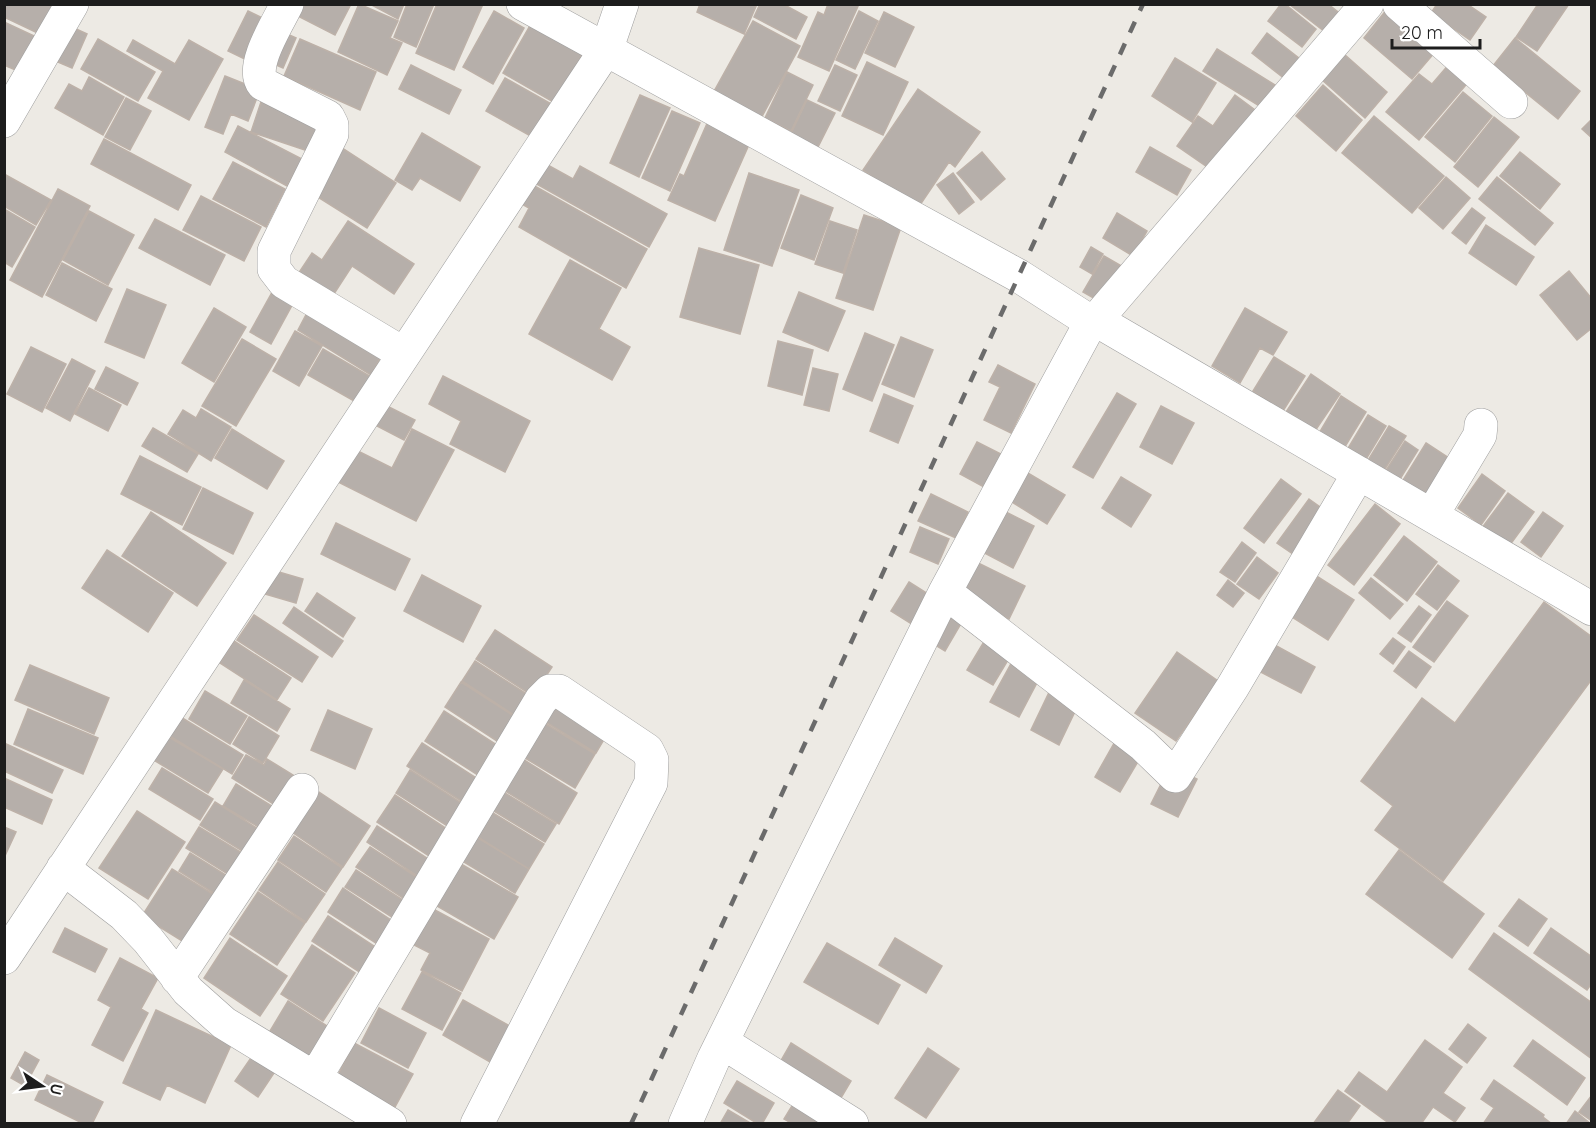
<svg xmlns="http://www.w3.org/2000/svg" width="1596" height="1128" font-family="Quicksand,sans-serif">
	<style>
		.building { fill: #b6afaa; stroke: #bdb1a8; stroke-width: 1.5 }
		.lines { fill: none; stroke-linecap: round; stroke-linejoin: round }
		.minor-casing { stroke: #9e9e9e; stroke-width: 34 }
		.minor { stroke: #fff; stroke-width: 33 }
		.rail { stroke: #6b6b6b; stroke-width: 4.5; stroke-dasharray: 12 12; stroke-linecap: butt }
	</style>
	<rect width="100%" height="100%" fill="#edeae4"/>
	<path class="building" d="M4 4H62L46 37 4 17Z
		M292 4H351L335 35 288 11Z
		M359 4 398 21 390 38 402 43 387 75 338 52Z
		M370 4H404L398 19Z
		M407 4H434L416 47 394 37Z
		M437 4H483L454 70 416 53Z
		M700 4H757L744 34 697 12Z
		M760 4H783L807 17 796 39 754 17Z
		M828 4H859L829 71 798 57 818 12 824 15Z
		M1281 4H1285L1316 29 1302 47 1268 21Z
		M1289 4H1328L1343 16 1329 35Z
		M1391 4 1441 45 1412 79 1364 38Z
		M1437 4H1467L1486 17 1470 40 1431 13Z
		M1538 4H1569L1537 51 1516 37Z
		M248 11 275 24 255 64 228 51Z
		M494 11 524 28 493 84 463 67Z
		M859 11 878 21 855 69 836 60Z
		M884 12 914 27 895 67 865 53Z
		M753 21 800 46 760 120 712 95Z
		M4 22 43 40 27 75 4 65Z
		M532 22 584 51 555 103 503 73Z
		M65 24 87 34 72 68 51 59Z
		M278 30 296 38 283 68 265 60Z
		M1267 33 1300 59 1285 79 1252 53Z
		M1515 38 1580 91 1558 119 1493 66Z
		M98 39 155 72 138 101 81 69Z
		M300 39 376 72 360 110 284 76Z
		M133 40 175 64 189 40 223 59 189 120 148 98 163 71 127 51Z
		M1217 49 1275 85 1261 107 1203 71Z
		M1344 54 1387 92 1365 118 1321 79Z
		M1456 56 1476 73 1419 140 1386 112 1419 74 1432 84Z
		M1175 58 1216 83 1192 122 1152 96Z
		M867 62 908 82 883 135 842 116Z
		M411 65 461 90 449 114 399 89Z
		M835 65 857 75 840 111 818 101Z
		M787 72 813 85 791 131 765 118Z
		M225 76 260 90 248 121 231 114 223 134 205 127Z
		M89 77 124 97 103 135 55 108 69 84 82 91Z
		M505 78 555 106 536 139 486 111Z
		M1323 85 1362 120 1336 151 1296 116Z
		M918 89 980 132 955 167 949 162 918 208 863 170Z
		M1463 92 1492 116 1455 162 1425 137Z
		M640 95 670 108 639 177 610 163Z
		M1235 95 1255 110 1213 171 1177 146 1198 116 1213 126Z
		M126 98 151 111 130 150 105 137Z
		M807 100 835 113 815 153 788 140Z
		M261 102 321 123 311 152 251 132Z
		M672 111 700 123 670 191 642 178Z
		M1374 116 1444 176 1412 213 1342 153Z
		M1494 117 1519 137 1478 187 1454 167Z
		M709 119 752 138 715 221 668 200 680 174 684 176Z
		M1592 119V138L1582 129Z
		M238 126 302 159 287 186 225 152Z
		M422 133 480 167 460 201 420 178 412 190 395 180Z
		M104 139 191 185 178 210 91 164Z
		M1150 147 1191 170 1177 195 1136 172Z
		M342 148 396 183 367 228 313 194Z
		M982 152 1005 179 981 200 957 173Z
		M1520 152 1560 184 1540 209 1500 176Z
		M233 162 285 189 266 227 213 199Z
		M544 163 573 179 580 166 667 214 649 247 533 182Z
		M749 173 799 190 772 266 724 250Z
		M953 173 974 202 959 214 937 185Z
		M4 174 51 200 36 225 4 206Z
		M1446 177 1470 198 1443 229 1419 208Z
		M1497 177 1553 223 1535 245 1479 199Z
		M531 184 647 249 626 288 519 227 529 208 520 203Z
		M58 189 90 206 42 297 10 280Z
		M801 195 833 208 814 260 781 248Z
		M201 196 261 227 244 261 183 230Z
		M1472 208 1485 218 1466 244 1452 233Z
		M4 209 35 227 12 267 4 262Z
		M89 211 134 235 108 285 63 260Z
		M1117 213 1147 231 1133 256 1103 238Z
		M864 215 901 227 873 310 836 298Z
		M155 219 225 255 210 285 139 248Z
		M348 221 414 264 394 294 352 266 332 297 298 274 312 253 322 260Z
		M830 221 857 230 843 273 815 264Z
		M1486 225 1534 257 1516 285 1469 253Z
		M1091 247 1103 254 1092 274 1080 267Z
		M699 248 759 265 740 334 680 317Z
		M1104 256 1125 268 1104 304 1083 292Z
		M570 260 621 288 599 329 630 347 612 380 529 334Z
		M62 263 112 289 96 321 46 295Z
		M1569 271 1592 299V328L1577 340 1540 295Z
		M275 287 296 298 271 344 250 332Z
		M127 289 166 305 144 358 105 342Z
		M799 292 845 311 828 351 783 332Z
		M214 308 246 327 214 382 182 363Z
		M1245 308 1287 332 1273 355 1260 348 1240 383 1212 366Z
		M309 309 384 351 371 375 298 330Z
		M295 331 322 346 299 386 273 371Z
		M865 333 894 345 872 401 843 389Z
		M901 337 933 350 914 397 882 384Z
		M242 339 276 359 236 426 202 406Z
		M778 341 813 350 802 395 768 386Z
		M31 347 66 364 42 412 7 394Z
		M323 349 378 381 363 406 308 375Z
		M1274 357 1305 376 1283 411 1253 391Z
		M72 359 95 371 70 421 46 408Z
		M998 365 1035 384 1011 433 984 420 1000 387 989 382Z
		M106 367 138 383 127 405 95 389Z
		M813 368 838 374 829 411 804 405Z
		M1311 374 1340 394 1315 431 1286 412Z
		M443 376 530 421 505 472 450 444 461 421 429 404Z
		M89 388 121 405 108 431 75 414Z
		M1117 393 1136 404 1093 478 1073 467Z
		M884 394 913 406 898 443 870 431Z
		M1341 396 1366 412 1343 450 1318 435Z
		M385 405 415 420 404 440 375 425Z
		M1161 406 1194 423 1172 464 1140 447Z
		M201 409 231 427 211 461 168 434 183 410 196 418Z
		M1368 415 1386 426 1365 461 1347 450Z
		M1389 426 1406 436 1383 472 1367 462Z
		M153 428 198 454 187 472 142 446Z
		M232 429 284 461 267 489 215 458Z
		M412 429 454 450 416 521 334 480 350 447 392 468Z
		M1405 441 1418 450 1397 484 1383 475Z
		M977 442 1001 454 984 487 960 474Z
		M1426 443 1449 458 1423 500 1400 485Z
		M140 456 201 487 182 525 121 494Z
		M1021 469 1065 495 1047 524 1004 497Z
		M1482 474 1505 491 1481 525 1458 508Z
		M1121 477 1151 495 1131 527 1102 508Z
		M1281 479 1301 494 1264 543 1244 528Z
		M203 488 253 513 233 554 183 529Z
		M1508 493 1534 512 1507 549 1481 529Z
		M931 494 968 512 956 538 918 521Z
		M1309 499 1337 519 1306 563 1277 543Z
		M1375 504 1400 524 1354 585 1328 565Z
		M994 506 1034 526 1013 568 973 547Z
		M151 512 226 563 197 606 122 556Z
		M1543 512 1563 526 1541 557 1521 542Z
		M336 523 410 559 395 590 321 554Z
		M920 527 949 539 938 564 910 552Z
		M1404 536 1437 562 1407 601 1374 575Z
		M1242 542 1256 553 1235 582 1220 572Z
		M107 550 173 593 148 632 82 588Z
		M1257 557 1278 573 1259 599 1237 584Z
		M970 559 1025 586 1009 619 953 592Z
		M1438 565 1459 581 1437 610 1416 594Z
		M272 570 303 579 296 603 265 594Z
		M422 575 481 606 463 642 404 611Z
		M1318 577 1354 600 1328 640 1281 610 1296 586 1308 593Z
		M1371 578 1403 604 1390 619 1359 593Z
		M1228 580 1244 593 1233 607 1217 595Z
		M909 582 936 599 918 628 891 611Z
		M317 593 355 618 343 637 305 611Z
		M1447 601 1468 616 1434 662 1413 647Z
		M1544 602 1592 637V679L1443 881 1375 830 1393 806 1361 781 1422 698 1455 723Z
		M949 605 966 615 945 651 927 640Z
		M1419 606 1431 615 1411 642 1398 633Z
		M294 607 343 641 332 657 283 623Z
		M254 615 318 657 302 682 237 640Z
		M495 630 552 667 533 696 476 659Z
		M1393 638 1405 647 1393 664 1380 654Z
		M1264 639 1315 667 1301 693 1249 666Z
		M985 640 1011 655 993 685 967 670Z
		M234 641 291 678 277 700 220 663Z
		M1409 651 1431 667 1416 688 1394 671Z
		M1177 652 1218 681 1176 741 1135 713Z
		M1013 660 1041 675 1019 717 990 702Z
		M475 661 533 698 520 719 462 681Z
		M30 665 109 698 94 734 15 700Z
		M244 680 290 709 277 731 231 703Z
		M461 682 520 720 503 745 445 707Z
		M1053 684 1081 699 1059 745 1031 730Z
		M205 691 247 716 230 744 189 719Z
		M554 698 609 731 596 753 541 719Z
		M28 709 98 738 83 774 14 744Z
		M328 710 372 729 355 769 311 750Z
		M444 711 503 749 484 779 425 741Z
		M179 716 243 755 232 774 168 735Z
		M249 717 279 736 263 763 233 744Z
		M541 721 595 754 575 788 520 755Z
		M167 736 223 769 208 793 152 759Z
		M1117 738 1143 753 1120 792 1095 777Z
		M4 743 63 770 52 793 4 771Z
		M422 743 484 783 469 806 407 766Z
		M246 755 264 765 267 759 301 780 283 810 232 778Z
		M521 758 577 793 559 824 502 789Z
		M1170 766 1197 779 1178 817 1151 804Z
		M162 768 213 799 200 820 149 789Z
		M410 770 466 806 452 829 396 793Z
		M4 778 52 800 42 824 4 807Z
		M236 784 280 811 267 832 223 806Z
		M500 790 556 824 545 842 489 808Z
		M319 792 370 826 343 867 292 832Z
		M395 795 447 829 429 856 377 822Z
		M215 802 266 834 252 857 200 825Z
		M488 810 544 844 529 869 473 834Z
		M137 811 185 842 148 899 99 868Z
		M377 826 433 862 422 879 367 842Z
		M4 827 16 832 4 858Z
		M199 827 252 859 239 881 186 848Z
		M473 835 529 869 515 893 459 859Z
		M294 836 342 868 326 892 278 860Z
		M370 847 423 881 409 902 356 867Z
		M1399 850 1484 914 1452 958 1366 894Z
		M190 853 237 882 225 900 179 871Z
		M278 862 325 894 306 922 259 890Z
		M461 864 518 897 494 939 437 906Z
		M172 869 224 901 195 949 142 916Z
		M356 870 409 904 398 921 345 887Z
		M343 888 397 924 382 947 328 912Z
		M258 892 305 923 277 965 230 934Z
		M1519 899 1547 919 1528 946 1499 926Z
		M433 909 489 939 462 991 421 970 430 953 414 945Z
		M328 916 383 952 367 977 312 941Z
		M65 928 107 949 95 972 53 952Z
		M1551 928 1592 957V983L1587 990 1534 953Z
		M1494 933 1592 1003V1059L1469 969Z
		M230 938 287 976 260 1016 204 978Z
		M895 938 942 966 926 993 879 965Z
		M827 943 900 985 878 1024 804 982Z
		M312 945 355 973 323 1021 281 994Z
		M120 958 158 978 141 1009 148 1013 123 1061 92 1045 111 1007 98 1000Z
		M422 972 461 993 442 1030 402 1009Z
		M463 1000 517 1030 497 1066 443 1035Z
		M288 1001 338 1033 318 1063 270 1031Z
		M379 1008 426 1033 408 1068 361 1043Z
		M156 1010 231 1045 205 1103 167 1085 160 1100 123 1083Z
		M1468 1024 1486 1038 1467 1063 1449 1049Z
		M1425 1040 1462 1067 1443 1093 1465 1108 1455 1122 1433 1107 1421 1124H1390L1345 1091 1359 1072 1387 1092Z
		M1533 1040 1585 1078 1567 1105 1514 1066Z
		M354 1043 413 1074 395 1107 337 1077Z
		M791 1043 851 1081 835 1108 775 1071Z
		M928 1048 959 1069 926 1118 895 1098Z
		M25 1052 39 1060 25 1086 11 1078Z
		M255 1052 278 1067 258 1097 235 1081Z
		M47 1075 103 1102 92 1124H84L35 1100Z
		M1494 1080 1544 1115 1543 1117 1552 1124H1483L1494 1108 1481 1099Z
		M737 1081 774 1103 762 1124H758L724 1103Z
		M1338 1090 1360 1106 1347 1124H1313Z
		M1592 1095V1121L1579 1112Z
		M798 1096 844 1124H793L784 1119Z
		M728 1110 752 1124H720Z
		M1575 1111 1591 1124H1566Z"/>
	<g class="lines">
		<defs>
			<path id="minor" d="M287 4C278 23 249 67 263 84L328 117 332 125V134L274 251V269L284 282 404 354
				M523 4 1019 276 1091 322 1096 320 1592 609
				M1399 4 1511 102
				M4 121 72 4
				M1096 320 1367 4
				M1432 515 1480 435 1481 425
				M945 592 1143 745 1175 776 1232 688 1359 473
				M63 868 124 915 148 940 188 991 224 1023 390 1124
				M4 958 607 48 622 4
				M177 978 302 790
				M722 1042 852 1124
				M315 1078 541 700 550 691H559L647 750 652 760 651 783 477 1124
				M685 1124 714 1058 945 592 1091 322"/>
		</defs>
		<use href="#minor" class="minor-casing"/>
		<use href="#minor" class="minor"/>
		<path class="rail" d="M631 1124 1143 4"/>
	</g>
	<rect width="1596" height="1128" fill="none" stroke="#1d1d1d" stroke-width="12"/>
	<g transform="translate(42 1086) rotate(103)" stroke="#ffffff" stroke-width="4.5" paint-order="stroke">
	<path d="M0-4.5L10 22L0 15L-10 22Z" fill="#1d1d1d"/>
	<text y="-9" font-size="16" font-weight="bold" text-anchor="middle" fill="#1d1d1d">U</text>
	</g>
	<path d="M1392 39v9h88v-9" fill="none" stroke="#1d1d1d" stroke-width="3"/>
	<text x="1401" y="39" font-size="18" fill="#1d1d1d" stroke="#ffffff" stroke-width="4.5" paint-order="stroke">20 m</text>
</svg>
